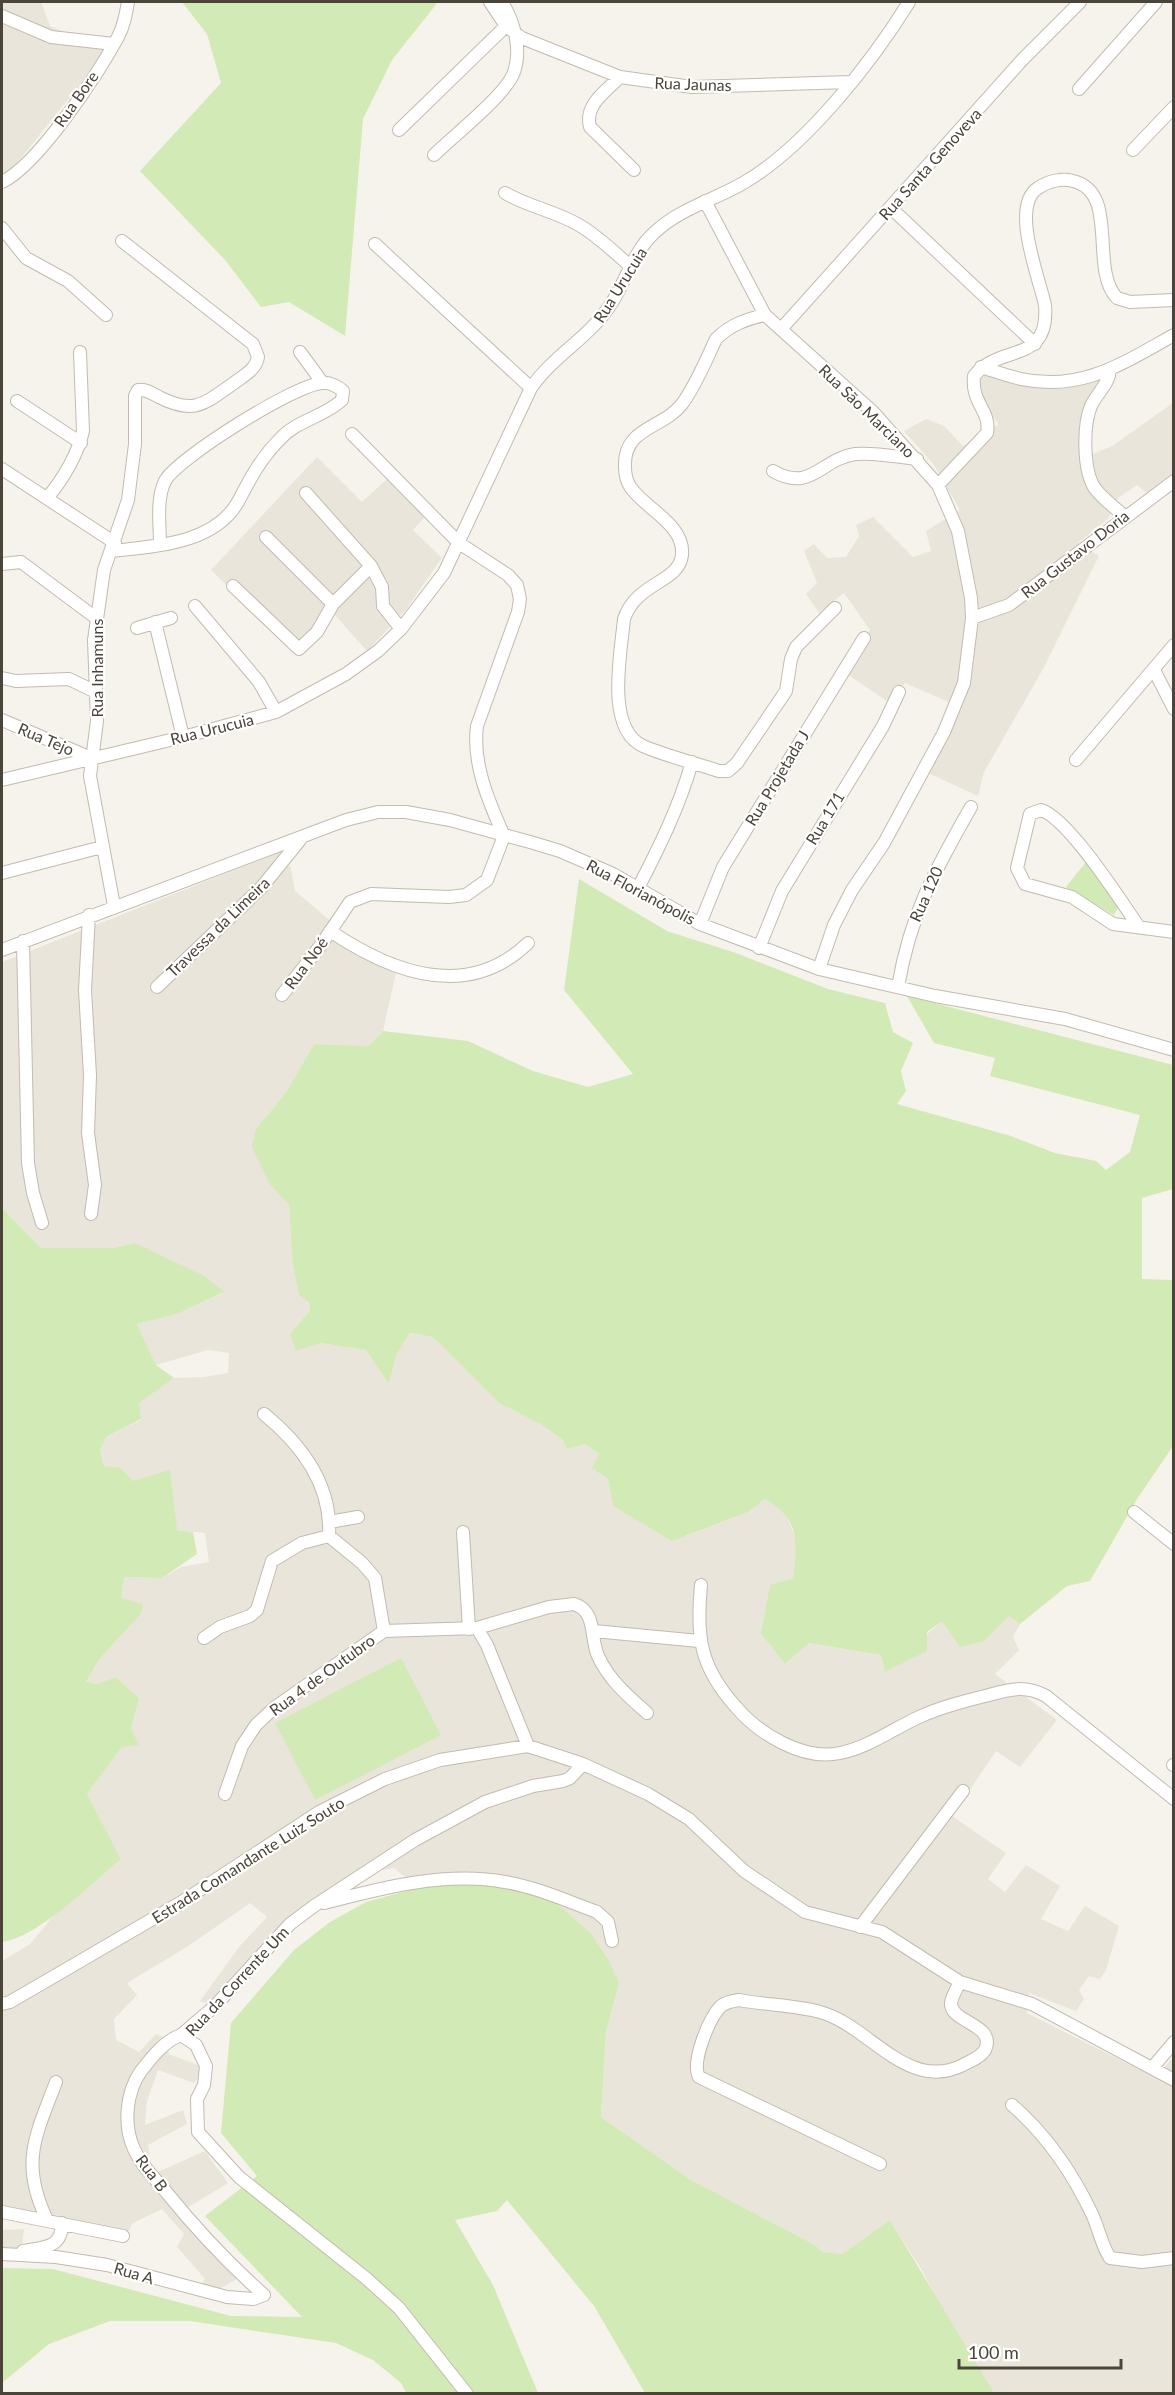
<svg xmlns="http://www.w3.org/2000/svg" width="1175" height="2395" font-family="Lato,sans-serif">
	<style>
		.residential { fill: #eae5da }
		.green { fill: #d2eab5 }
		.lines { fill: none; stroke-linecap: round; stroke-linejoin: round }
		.minor-casing { stroke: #c2bbae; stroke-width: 14 }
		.minor { stroke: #fff; stroke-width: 12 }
		.labels { text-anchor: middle; stroke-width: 4.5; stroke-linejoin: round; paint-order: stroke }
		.street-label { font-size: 16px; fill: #4b4439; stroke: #fff }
	</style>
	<rect width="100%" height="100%" fill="#f6f3ec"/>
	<path class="residential" d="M2 2H41L50 26 108 50 8 174 2 177Z
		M983 374 1060 387 1099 380 1085 406 1086 457 1112 446 1173 403V473L1166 484 1149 495 1137 485 1119 497 1108 519 1078 543 1099 556 1043 669 984 772 978 796 928 773 960 707 905 683 890 703 848 675 870 630 844 593 819 613 806 594 817 583 804 551 814 544 827 558 846 557 859 536 856 525 873 517 913 557 931 551 926 531 960 510 934 465 904 431 926 419 944 426 963 446 999 424 974 398Z
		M317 457 362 502 387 479 426 516 413 530 442 558 405 611 367 651 334 614 320 638 299 657 211 570Z
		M280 852 291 868 295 891 339 928 358 953 396 973 383 1031 368 1046 314 1044 287 1091 256 1129 270 1185 289 1205 292 1259 310 1310 290 1334 320 1343 366 1350 389 1383 396 1354 410 1333 433 1337 499 1403 542 1425 563 1440 585 1444 599 1454 608 1479 613 1506 686 1536 748 1512 765 1499 784 1510 797 1541 793 1580 761 1634 785 1664 809 1643 881 1655 885 1671 942 1621 984 1641 1009 1616 1020 1624 1013 1637 1019 1650 995 1674 1057 1720 1020 1767 996 1751 952 1816 1006 1853 988 1879 1005 1892 1026 1865 1060 1886 1041 1919 1068 1931 1085 1906 1119 1926 1106 1970 1100 1979 1089 1976 1079 1990 1084 1999 1076 2011 1029 1993 1027 2013 1156 2078 1173 2057V2393H992L972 2368 923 2272 890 2220 842 2254 823 2252 815 2245 691 2180 601 2117 606 2032 619 1983 590 1932 531 1881 454 1878 421 1890 394 1868 371 1872 292 1926 214 2006 200 2001 239 1947 267 1917 250 1903 190 1945 127 1983 137 1995 114 2019 116 2040 139 2052 156 2034 173 2042 168 2054 206 2068 194 2083 158 2070 147 2101 145 2125 183 2110 187 2124 148 2145 153 2174 205 2151 228 2183 187 2208 182 2215 237 2279 210 2294 199 2288 205 2279 177 2247 184 2234 162 2209 133 2223 127 2234 2 2210V1961L30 1944 59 1909 121 1859 87 1794 122 1747 131 1729 139 1698 116 1677 97 1684 86 1683 100 1658 141 1614 121 1599 124 1577 162 1578 181 1567 209 1562 205 1533 177 1530 120 1467 104 1466 100 1450 106 1437 141 1420 138 1403 174 1378 204 1377 228 1373 229 1353 208 1350 156 1365 137 1324 177 1314 223 1293 205 1276 135 1243 113 1248H41L2 1208V962Z
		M24 2229 22 2247 2 2250V2230Z"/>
	<path class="green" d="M182 2H438L392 60 363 119 345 336 289 302 261 307 225 260 140 171 221 83 207 34Z
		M1086 862 1118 908 1114 915 1066 887Z
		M579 879 667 931 736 953 828 989 885 1003 893 1032 913 1043 901 1071 906 1091 897 1104 1011 1136 1055 1153 1096 1161 1106 1170 1130 1152 1140 1115 990 1076 995 1058 934 1043 907 996 1173 1065V1189L1142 1198V1279L1173 1280V1446L1137 1499 1090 1581 1067 1586 1020 1624 1009 1616 984 1641 960 1647 942 1621 927 1632V1651L885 1672 881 1655 809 1643 785 1664 761 1634 770 1585 793 1579C797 1542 801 1520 765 1499L748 1512 672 1541 613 1506 608 1479 592 1468 599 1454 585 1444 567 1449 563 1440 542 1425 499 1403 433 1337 410 1333 396 1355 389 1384 366 1350 320 1343 296 1351 290 1334 310 1310 308 1302 299 1295 292 1259 289 1205 270 1185 252 1147 256 1129 287 1091 314 1044 368 1046 383 1031 468 1041 533 1071 588 1087 633 1074 564 990Z
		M2 1208 41 1248H113L135 1243 205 1276 224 1292 177 1314 137 1324 156 1365 174 1378 139 1403 141 1419 106 1437 100 1450 104 1466 120 1467 133 1481 170 1470 177 1530 193 1532 197 1554 162 1578 124 1577 121 1598 143 1604 141 1614 100 1658 86 1682 97 1684 116 1677 139 1698 131 1729 139 1745 122 1747 87 1794 121 1859C90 1884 39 1937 2 1942Z
		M401 1658 441 1735 315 1800 275 1723Z
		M454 1878 531 1881 590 1932 609 1961 619 1983 606 2032 601 2117 691 2180 815 2245 823 2252 842 2254 890 2220 994 2393H645L594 2306 507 2200 497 2211 455 2220 493 2285 538 2393H406L401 2383 373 2360 336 2343 190 2321H110L49 2344 2 2383V2268L53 2269 231 2316 302 2317 205 2216 257 2176 221 2133 231 2023 294 1950 330 1922 366 1902Z"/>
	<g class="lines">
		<defs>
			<path id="minor" d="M490 2 506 26 522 38 620 77 692 87 850 82
				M2 16 51 37 114 44
				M620 77C606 91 584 105 590 127L634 170
				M1079 89 1156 2
				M399 130 506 26
				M1133 150 1174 107
				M434 155C452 137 507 94 514 72 522 49 514 22 502 2
				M2 182C38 165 98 74 118 37 124 26 126 14 128 2
				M505 193C529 207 555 211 579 225 598 236 614 252 630 266
				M705 201 765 315 873 412 938 485 958 531 971 598 972 618 964 683 944 732 884 843 852 890 834 925 819 969
				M891 208 1035 344
				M2 228 26 258 68 281 106 315
				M375 244 531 388
				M765 315C746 319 730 325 716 339 706 360 696 385 682 404 663 429 623 427 625 467 625 475 626 481 631 488 646 509 685 525 682 555 679 583 636 582 624 619 621 652 605 729 643 746 666 756 695 763 719 771H728L737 763 786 691 791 659 796 647 835 608
				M782 328 1023 59 1080 2
				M300 352 322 382
				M981 367C994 371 1008 376 1021 379 1082 392 1123 363 1174 335
				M1110 370C1109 384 1097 393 1091 406 1083 425 1083 469 1094 487 1101 498 1115 507 1124 516
				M17 401 81 443
				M2 469 115 543
				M773 471C811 493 821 459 855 454 876 452 896 457 917 459
				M938 485 987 433C991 410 971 404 974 376 1000 343 1050 365 1045 305 1039 277 1010 206 1038 188 1048 181 1062 178 1073 181 1120 192 1089 269 1117 298L1130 302 1174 300
				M306 493 371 566 382 587 383 606 401 629
				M48 497C63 479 78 454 83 431L80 352
				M266 537 333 604
				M112 551C155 546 216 544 239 500 251 477 261 458 280 439 297 420 324 417 342 400L343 391C339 387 329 382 323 383 297 383 176 459 165 481 156 499 160 525 160 544
				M2 564 21 562 96 618
				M233 586 299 649 317 632 333 604 371 566
				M195 606 259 682 276 712
				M972 618 1009 605 1174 481
				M155 622 183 737
				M137 628 171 618
				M1154 670 1174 709
				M2 678 16 681 69 679 96 692
				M2 720 91 758
				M1076 760 1174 645
				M2 780 183 737 276 712 346 674 378 651 401 629 444 573 531 388C553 356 587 339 609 307 626 283 632 253 654 233 680 208 715 200 745 182 806 146 872 62 909 2
				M2 873 102 847
				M637 890C659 848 679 807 692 762
				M114 906 90 776 97 721 94 640 104 570 128 500 135 444V396L138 390C146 389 152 393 159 397 194 415 204 404 234 383 243 376 256 370 258 357L253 344 122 241
				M89 915 85 990 90 1075 88 1133 95 1185 91 1214
				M700 924 723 867 864 638
				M1139 927C1121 901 1068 818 1041 810L1030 814 1017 868 1025 884 1072 897 1113 924 1174 932
				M330 931C391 972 467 1002 528 943
				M23 941 28 1163 33 1193 42 1223
				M759 948 782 891 883 726 899 692
				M2 950 346 820 378 812H406L450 820 530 842 560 851 613 874 700 924 819 969 935 996 1065 1019 1174 1050
				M157 987 261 888 300 840
				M898 987C910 915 935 870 971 807
				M282 995 321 945 350 902 371 894 449 897 466 895 487 880 504 836C489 802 472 764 477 726L518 612 520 599 517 585 508 575 459 543 352 434
				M264 1414C302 1445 332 1485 329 1536L362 1563 375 1578 384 1631
				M1134 1512 1174 1544
				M329 1522 358 1517
				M463 1532 469 1629
				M701 1585C696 1637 700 1667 736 1707 759 1734 803 1761 840 1753 869 1747 893 1729 919 1717 941 1707 965 1701 989 1695 1010 1689 1026 1685 1046 1696L1174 1799
				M477 1628 487 1645 528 1746
				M594 1631 699 1641
				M204 1638 220 1627 250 1616 257 1610 272 1561 302 1543 329 1536
				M1173 1765H1174
				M225 1794 242 1746 256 1725 274 1708 384 1631 477 1628 549 1607 574 1604C597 1611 590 1639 598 1656 609 1680 628 1696 647 1713
				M324 1903C381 1888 446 1871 505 1882 536 1887 567 1901 597 1912L608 1922 612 1941
				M860 1927 963 1791
				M2 2004 10 2002 180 1903 319 1812 385 1779 440 1760 528 1746 583 1764 648 1794 689 1819 744 1871 805 1912 882 1932 960 1982 1032 2004 1174 2080
				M1153 2067 1174 2042
				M1012 2105C1048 2136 1072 2172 1092 2214 1099 2229 1101 2244 1110 2258L1142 2262 1174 2258
				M880 2164 699 2077C691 2062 709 2018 721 2006 726 2002 732 2001 739 2000 765 2005 794 2005 820 2012 869 2025 907 2093 963 2065 970 2061 980 2058 985 2050 997 2024 950 2023 951 2003 952 1996 957 1988 960 1982
				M2 2212 123 2236
				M47 2220C20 2163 35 2137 56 2082
				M23 2251C43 2247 62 2249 62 2223
				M2 2254 56 2257 107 2265 227 2297 253 2299 264 2295C228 2263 197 2230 167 2193 155 2178 142 2167 134 2149 123 2125 126 2092 141 2071 152 2057 164 2041 181 2035
				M467 2394 399 2308 367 2279 239 2177 198 2132 197 2099 204 2085 206 2066 196 2045 181 2035 215 2006 290 1924 314 1906 415 1840 485 1802 533 1786 563 1781 570 1778 583 1764"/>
		</defs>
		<use href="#minor" class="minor-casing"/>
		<use href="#minor" class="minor"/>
	</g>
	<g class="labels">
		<g class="street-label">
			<text transform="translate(693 84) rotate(2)" y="6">Rua Jaunas</text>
			<text transform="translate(76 99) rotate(-55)" y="6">Rua Bore</text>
			<text transform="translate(930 164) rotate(-48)" y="6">Rua Santa Genoveva</text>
			<text transform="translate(620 285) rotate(-58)" y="6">Rua Urucuia</text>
			<text transform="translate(867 411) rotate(44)" y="6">Rua São Marciano</text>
			<text transform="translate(1075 554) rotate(-38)" y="6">Rua Gustavo Doria</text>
			<text transform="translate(97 668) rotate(-90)" y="6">Rua Inhamuns</text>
			<text transform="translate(212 729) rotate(-14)" y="6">Rua Urucuia</text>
			<text transform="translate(46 739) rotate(23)" y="6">Rua Tejo</text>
			<text transform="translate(777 778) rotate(-59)" y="6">Rua Projetada J</text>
			<text transform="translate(825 818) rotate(-59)" y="6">Rua 171</text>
			<text transform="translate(641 892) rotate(28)" y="6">Rua Florianópolis</text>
			<text transform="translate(926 894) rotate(-66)" y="6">Rua 120</text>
			<text transform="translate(218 927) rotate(-44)" y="6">Travessa da Limeira</text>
			<text transform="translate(306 963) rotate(-53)" y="6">Rua Noé</text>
			<text transform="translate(322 1675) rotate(-36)" y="6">Rua 4 de Outubro</text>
			<text transform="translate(248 1860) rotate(-32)" y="6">Estrada Comandante Luiz Souto</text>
			<text transform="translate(237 1981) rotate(-47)" y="6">Rua da Corrente Um</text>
			<text transform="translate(152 2173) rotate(53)" y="6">Rua B</text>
			<text transform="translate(134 2273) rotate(16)" y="6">Rua A</text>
		</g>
	</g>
	<rect width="1175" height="2395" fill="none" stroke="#4b4439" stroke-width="6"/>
	<path d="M959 2359v9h162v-9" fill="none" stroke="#4b4439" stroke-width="3"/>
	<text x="968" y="2359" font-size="18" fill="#4b4439" stroke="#ffffff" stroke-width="4.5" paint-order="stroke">100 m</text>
</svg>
